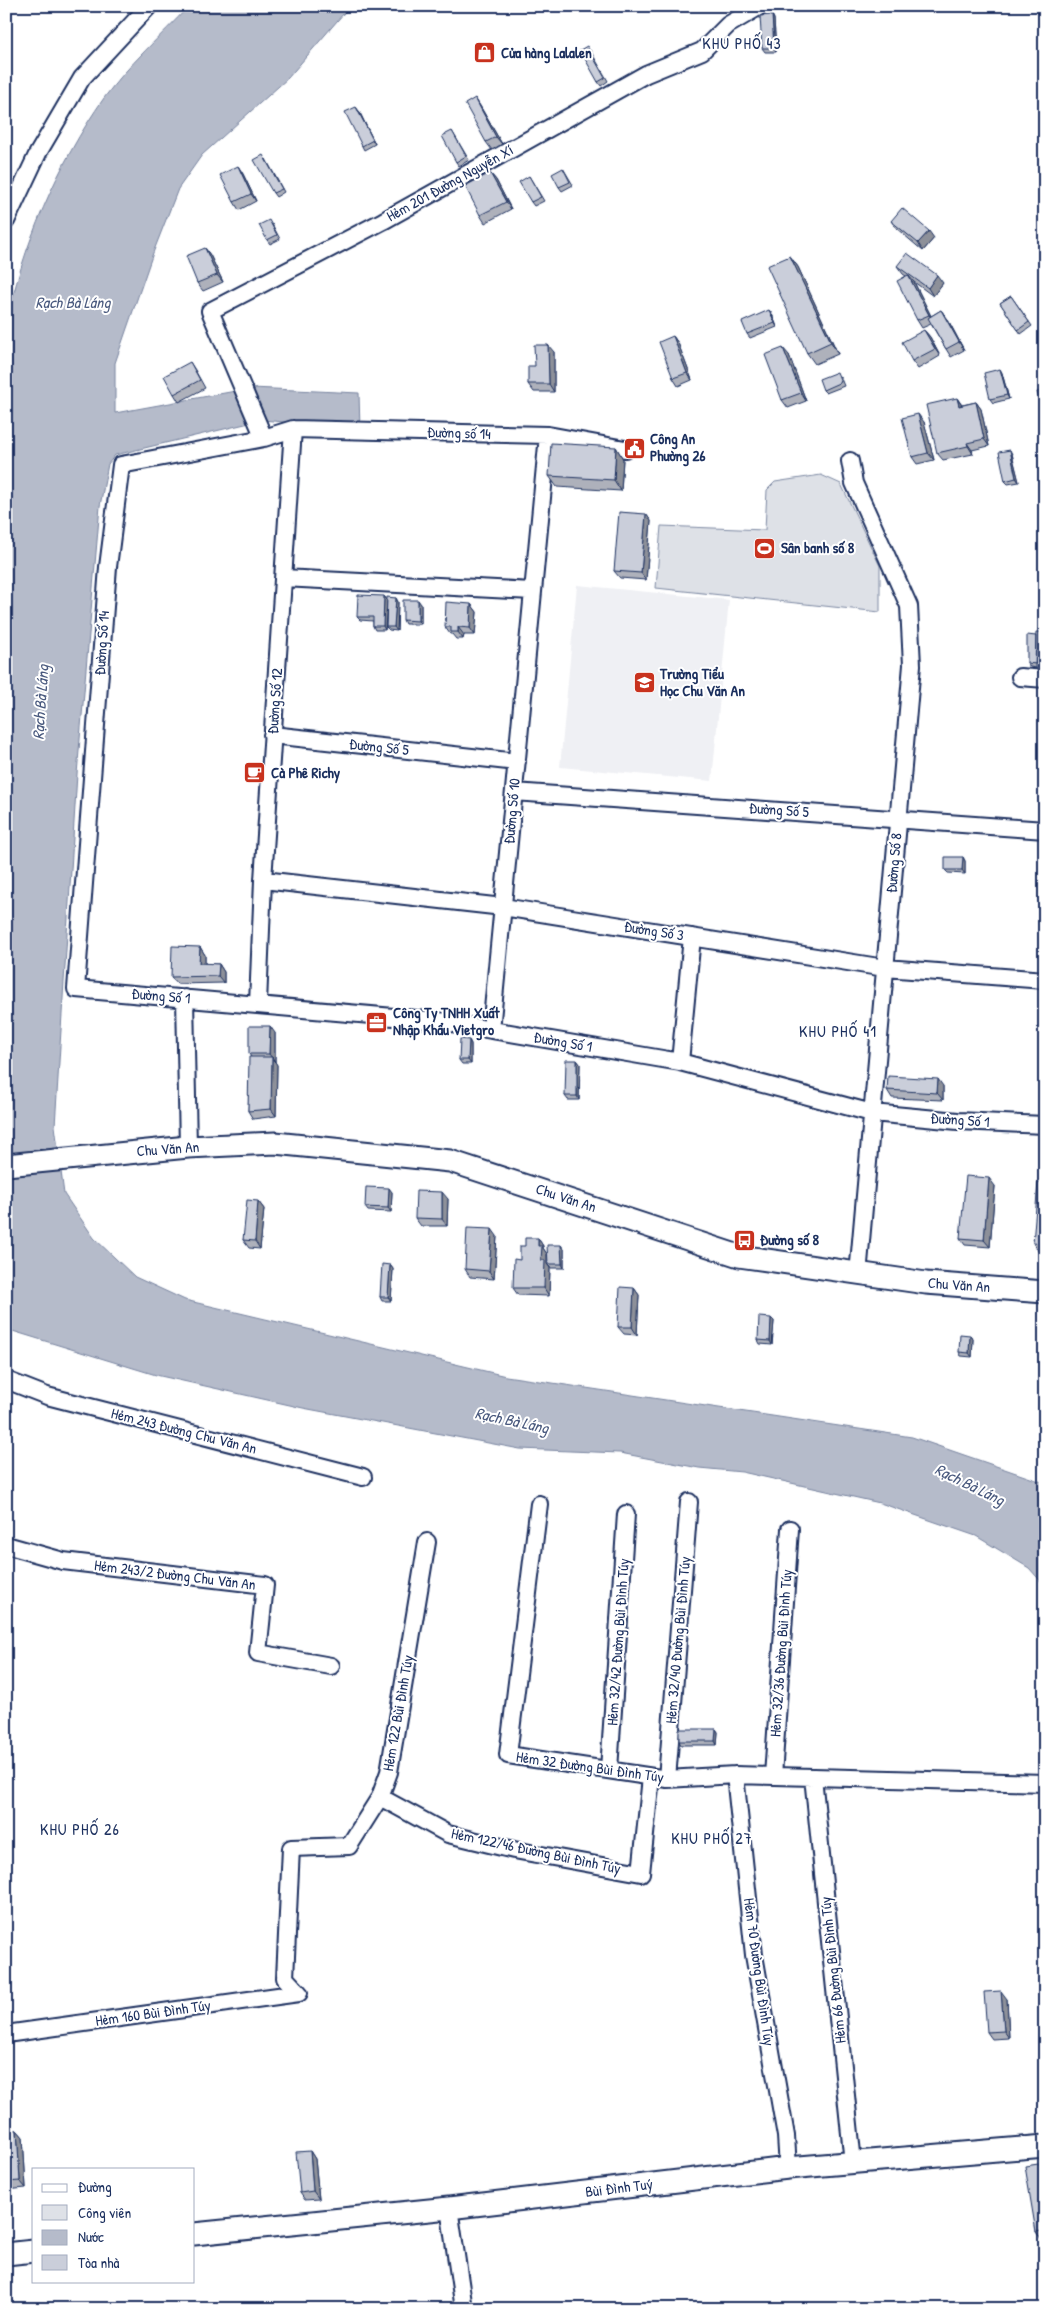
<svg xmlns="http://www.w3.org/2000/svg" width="1051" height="2315" font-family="'Patrick Hand',sans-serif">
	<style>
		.built { fill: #eff0f4 }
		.green { fill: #dee1e7; stroke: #7c88a2 }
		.water { fill: #b5bbca; stroke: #77839f }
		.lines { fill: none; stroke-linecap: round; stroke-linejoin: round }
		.minor-casing { stroke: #1b2f5e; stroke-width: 20 }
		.tertiary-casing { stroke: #1b2f5e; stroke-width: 25 }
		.minor { stroke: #fff; stroke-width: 16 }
		.tertiary { stroke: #fff; stroke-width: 21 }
		.wall { fill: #aeb1bb; stroke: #1b2f5e }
		.shaded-wall { fill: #8d9099; stroke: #1b2f5e }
		.building { fill: #caceda; stroke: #1b2f5e }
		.labels { text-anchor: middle; stroke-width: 4; stroke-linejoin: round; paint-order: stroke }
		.poi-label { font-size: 15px; font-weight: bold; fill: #1b2f5e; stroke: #fff; text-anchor: start }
		.street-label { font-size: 15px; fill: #1b2f5e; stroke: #fff }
		.neighbourhood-label { font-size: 16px; letter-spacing: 1px; fill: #1b2f5e; stroke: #fff }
		.water-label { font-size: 16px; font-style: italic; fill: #49597e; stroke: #fff }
	</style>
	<rect width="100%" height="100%" fill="#fff"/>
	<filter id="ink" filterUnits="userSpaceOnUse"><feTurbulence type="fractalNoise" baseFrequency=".02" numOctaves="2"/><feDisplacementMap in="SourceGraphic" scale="10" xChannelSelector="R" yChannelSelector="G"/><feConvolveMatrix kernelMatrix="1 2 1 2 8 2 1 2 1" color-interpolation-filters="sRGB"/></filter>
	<g filter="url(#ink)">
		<path class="built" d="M577 585 729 600 712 781 560 767Z"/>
		<path class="green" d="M821 475 841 484 880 566V612L656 588 661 526 765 530 767 490 775 482Z"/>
		<path class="water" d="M189 6H350L288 78 202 155 178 189 153 253 115 363V413L252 388 359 393 360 429 262 420 115 455 108 464 100 506 77 774 55 1126 64 1194 94 1238 135 1277 185 1300 506 1376 912 1437 1045 1483V1586L1029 1568 976 1536 880 1503 742 1472 699 1468 620 1453 520 1449 303 1408 156 1375 6 1329V327C21 249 58 163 104 98 128 65 161 36 189 6Z"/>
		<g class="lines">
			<defs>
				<path id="minor" d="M6 221 38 153 82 78 149 6
					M293 429 548 435 625 449
					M264 438 210 311 383 221 646 74 702 51 728 25 760 6
					M850 461 854 483 909 606 912 665 858 1275
					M283 578 533 591
					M1020 677 1045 679
					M272 735 517 762
					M514 792 1045 830
					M263 880 503 907 885 968 1045 980
					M185 998 188 1147
					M258 1004 263 880 293 429 264 438 121 465 108 567 76 989 439 1021 680 1062 872 1113 958 1121 1045 1125
					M491 1030 548 435
					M680 1062 692 937
					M6 1380 47 1396 363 1477
					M539 1504 508 1755 667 1779 735 1775 1045 1783
					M6 1545 63 1561 265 1585 258 1653 331 1666
					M609 1770 626 1514
					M735 1775 754 1955 786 2136 788 2168
					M773 1776 790 1529
					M813 1777 853 2163
					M667 1779 689 1502
					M380 1797 448 1834 514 1850 641 1873 651 1777
					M299 1993 285 1978 291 1848 349 1846 380 1797 389 1772 427 1542
					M6 2034 299 1993
					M449 2208 464 2309"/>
				<path id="tertiary" d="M6 1165 188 1147 275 1143 450 1161 739 1256 926 1283 1045 1292
					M194 2234 449 2208 788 2168 1045 2146
					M6 2254 34 2251"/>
			</defs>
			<use href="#minor" class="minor-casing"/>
			<use href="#tertiary" class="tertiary-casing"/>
			<use href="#minor" class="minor"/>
			<use href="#tertiary" class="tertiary"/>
		</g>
		<path class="wall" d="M772 15 774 19 776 52H765L762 48Z
			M590 50 608 81 601 86 598 82Z
			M475 98 480 106 502 144 492 150 486 142Z
			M359 111 375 144 364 150 362 146Z
			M452 131 469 160 459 166 456 162Z
			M266 159 284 192 276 197 273 193Z
			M238 166 243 174 256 201 239 210 234 202Z
			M563 168 573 185 562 191 559 187Z
			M490 173 496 180 511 209 485 223 480 215Z
			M529 176 544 201 534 206 531 202Z
			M891 221 934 238 923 251 896 228Z
			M272 224 280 239 270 244 267 240Z
			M205 248 210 255 223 282 203 291 197 283Z
			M790 256 798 267 838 354 815 364 807 353Z
			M897 266 943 283 933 296 914 282 931 316 941 310 947 318 964 350 951 357 946 349 931 324 922 328 917 320 906 276 903 274Z
			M1011 296 1032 326 1021 334 1000 303Z
			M769 310 772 314 777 327 750 338 747 334Z
			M924 330 930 337 940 356 918 369 912 361Z
			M673 336 678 343 692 380 678 386 673 378Z
			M554 352V392H534L528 384 535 366Z
			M789 355 806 401 788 408 782 400Z
			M190 362 195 370 205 388 179 402 174 394Z
			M1000 369 1002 373 1009 399 993 403 990 399Z
			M840 376 844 386 826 393 823 390Z
			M957 398 962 405 976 402 981 409 989 446 972 450 973 454 943 460 937 453Z
			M924 422 934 460 917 464 912 457Z
			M616 447 623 459 621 491 557 487 549 476Z
			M1012 454 1019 482 1008 484 1005 481Z
			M646 514 651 521 646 580 620 578 614 571Z
			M384 596 387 600 396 598 398 602 397 631 389 630 386 627 387 605 385 630H375L373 626V621L360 620 357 617Z
			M421 604V624H405L403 620Z
			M471 604 477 612 475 635H464L463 639H456L452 634H450L445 627Z
			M1045 632V675H1041L1036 668 1030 667 1027 663 1036 636Z
			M963 857 965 861V874L948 873 945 870Z
			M200 947 205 955V964H219L224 972V983L177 984 171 977Z
			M275 1033V1062L277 1065 276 1116 253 1119 248 1111 251 1057 249 1054Z
			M469 1040 471 1044V1064H462L459 1060Z
			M577 1060 580 1064 579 1100H568L565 1096Z
			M943 1086V1100L892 1098 887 1090Z
			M1045 1182V1251L1038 1250 1033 1243Z
			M995 1186 990 1247 965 1245 960 1238Z
			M392 1192 391 1212 368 1211 365 1207Z
			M448 1199 447 1226H421L415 1218Z
			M258 1201 264 1209 260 1249 249 1248 243 1240Z
			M497 1236 494 1279 470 1277 465 1269Z
			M538 1238 543 1246V1248L547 1254V1264L550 1268 549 1296 518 1295 513 1288 525 1246Z
			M564 1249V1268H550L548 1264Z
			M390 1265 393 1269 391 1301H382L380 1297Z
			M634 1288 639 1295 637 1335 624 1334 618 1327Z
			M774 1321 772 1345 760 1344 758 1340Z
			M970 1335 973 1339 972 1357 961 1356 959 1352Z
			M716 1729 718 1732 717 1745H681L679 1741Z
			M1007 1999 1009 2038 992 2039 987 2032Z
			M6 2130H17L23 2137 26 2188 6 2190Z
			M310 2151 315 2159 319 2199 305 2200 300 2193Z
			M1045 2163V2243H1044L1036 2232Z"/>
		<path class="shaded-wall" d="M772 15 774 19 776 52 774 48Z
			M475 98 480 106 502 144 496 137Z
			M356 107 359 111 375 144 373 140Z
			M238 166 243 174 256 201 251 194Z
			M490 173 496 180 511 209 506 202Z
			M929 231 934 238 923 251 918 243Z
			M205 248 210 255 223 282 217 275Z
			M790 256 798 267 838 354 831 342Z
			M908 275 914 282 934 322 929 315Z
			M937 275 943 283 933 296 928 288Z
			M769 310 772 314 777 327 775 323Z
			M941 310 947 318 964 350 959 342Z
			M924 330 930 337 940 356 935 349Z
			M673 336 678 343 692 380 687 373Z
			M548 345 554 352V392L549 384Z
			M783 348 789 355 806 401 801 393Z
			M1000 369 1002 373 1009 399 1007 395Z
			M957 398 962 406H959Z
			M976 402 981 409 989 446 984 439Z
			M918 414 924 422 934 460 928 453Z
			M967 443 972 450 973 454 968 446Z
			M616 447 623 459 621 491 614 480Z
			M1010 450 1012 454 1019 482 1016 478Z
			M646 514 651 521 646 580 641 573Z
			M384 596 387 600 385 630 383 626Z
			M396 598 398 602 397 631 394 627Z
			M418 600 421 604V624L418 621Z
			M471 604 477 612 475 635 470 628Z
			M458 627 464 635 463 639 458 632Z
			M963 857 965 861V874L962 870Z
			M200 947 205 955V971L199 963Z
			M219 964 224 972V983L218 976Z
			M270 1026 275 1033V1062L269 1054Z
			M469 1040 471 1044V1064L468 1060Z
			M272 1057 277 1065 276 1116 271 1109Z
			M577 1060 580 1064 579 1100 577 1096Z
			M938 1079 943 1086V1100L937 1093Z
			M989 1178 995 1186 990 1247 984 1240Z
			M389 1188 392 1192 391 1212 388 1208Z
			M442 1192 448 1199 447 1226 442 1219Z
			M258 1201 264 1209 260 1249 255 1241Z
			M492 1229 497 1236 494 1279 489 1271Z
			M538 1238 543 1246V1248L547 1254V1264L550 1268 549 1296 544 1288 538 1246Z
			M561 1245 564 1249V1268L562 1264Z
			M390 1265 393 1269 391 1301 388 1297Z
			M634 1288 639 1295 637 1335 632 1327Z
			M771 1318 774 1321 772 1345 770 1341Z
			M970 1335 973 1339 972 1357 969 1353Z
			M716 1729 718 1732 717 1745 715 1741Z
			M1001 1991 1007 1999 1009 2038 1004 2031Z
			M17 2130 23 2137 26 2188 20 2181Z
			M310 2151 315 2159 319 2199 313 2191Z"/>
		<path class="building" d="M772 15 774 48H762L760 16Z
			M587 46 605 78 598 82 580 50Z
			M475 98 496 137 486 142 465 104Z
			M356 107 373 140 362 146 345 112Z
			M452 131 466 156 456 162 442 136Z
			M263 155 282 189 273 193 254 160Z
			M238 166 251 194 234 202 220 175Z
			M563 168 570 182 559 187 552 174Z
			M490 173 506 202 480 215 465 186Z
			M529 176 541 197 531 202 519 182Z
			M902 208 929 231 918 243 891 221Z
			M269 220 277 235 267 240 259 225Z
			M205 248 217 275 197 283 186 256Z
			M907 253 937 275 928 288 897 266Z
			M790 256 831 342 807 353 767 266Z
			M908 275 929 315 917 320 897 281Z
			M1011 296 1029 322 1018 330 1000 303Z
			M769 310 775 323 747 334 742 322Z
			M941 310 959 342 946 349 928 318Z
			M924 330 935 349 912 361 902 342Z
			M673 336 687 373 673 378 659 342Z
			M534 345H548L549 384H528V366H535Z
			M783 348 801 393 782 400 765 355Z
			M190 362 200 380 174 394 164 376Z
			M1000 369 1007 395 990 399 984 373Z
			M837 372 841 382 823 390 819 379Z
			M1045 390V421L1037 392Z
			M957 398 959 406 976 402 984 439 967 443 968 446 937 453 926 405Z
			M918 414 928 453 912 457 902 418Z
			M551 443 616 447 614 480 549 476Z
			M1010 450 1016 478 1005 481 999 452Z
			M619 512 646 514 641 573 614 571Z
			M358 595 384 596 383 626H373V617H357Z
			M387 597 396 598 394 627H386Z
			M403 600H418V621L403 620Z
			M446 602 471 604 470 628 458 627V632H451V627H445Z
			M1036 632H1045V667H1035Z
			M1027 635 1036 636V664L1027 663Z
			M945 857H963L962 870H945Z
			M172 946 200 947 199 963 219 964 218 976 171 977Z
			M249 1026H270L269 1054H249Z
			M460 1039 469 1040 468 1060H459Z
			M249 1057H272L271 1109 248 1111Z
			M566 1060H577V1096H565Z
			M888 1076 938 1079 937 1093 887 1090Z
			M966 1176 989 1178 984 1240 960 1238Z
			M1038 1182H1045V1244L1033 1243Z
			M366 1187 389 1188 388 1208 365 1207Z
			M416 1191 442 1192V1219L415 1218Z
			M247 1200 258 1201 255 1241 243 1240Z
			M467 1228 492 1229 489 1271 465 1269Z
			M525 1238H538V1246H542L541 1260H545L544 1288H513L514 1259 520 1260V1246H525Z
			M547 1245H561L562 1264H548Z
			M382 1264 390 1265 388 1297H380Z
			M620 1287 634 1288 632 1327H618Z
			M759 1317 771 1318 770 1341 758 1340Z
			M960 1334 970 1335 969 1353 959 1352Z
			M679 1729H716L715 1741H679Z
			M1001 1991 1004 2031 987 2032 984 1992Z
			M6 2130H17L20 2181 6 2182Z
			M310 2151 313 2191 300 2193 296 2152Z
			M1045 2163V2230L1036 2232 1025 2166Z"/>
	</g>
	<defs>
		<symbol id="shop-square" viewBox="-11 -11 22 22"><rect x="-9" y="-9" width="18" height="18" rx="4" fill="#c8321e" stroke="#fff"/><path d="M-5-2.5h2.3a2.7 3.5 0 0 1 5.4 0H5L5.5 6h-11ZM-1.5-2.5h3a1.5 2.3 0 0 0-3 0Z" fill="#fff"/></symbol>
		<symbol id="civic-square" viewBox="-11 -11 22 22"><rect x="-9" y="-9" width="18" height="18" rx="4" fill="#c8321e" stroke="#fff"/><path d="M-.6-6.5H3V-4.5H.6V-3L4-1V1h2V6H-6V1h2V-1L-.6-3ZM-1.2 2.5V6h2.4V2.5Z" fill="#fff"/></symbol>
		<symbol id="stadium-square" viewBox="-11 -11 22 22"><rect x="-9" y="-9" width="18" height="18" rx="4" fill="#c8321e" stroke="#fff"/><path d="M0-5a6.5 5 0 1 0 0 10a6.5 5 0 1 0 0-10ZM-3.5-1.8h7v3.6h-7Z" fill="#fff"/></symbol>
		<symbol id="school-square" viewBox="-11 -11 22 22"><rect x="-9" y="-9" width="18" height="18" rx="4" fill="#c8321e" stroke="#fff"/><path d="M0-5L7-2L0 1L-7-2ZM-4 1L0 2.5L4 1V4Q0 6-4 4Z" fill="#fff"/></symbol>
		<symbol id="cafe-square" viewBox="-11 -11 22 22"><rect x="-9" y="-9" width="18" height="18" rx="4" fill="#c8321e" stroke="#fff"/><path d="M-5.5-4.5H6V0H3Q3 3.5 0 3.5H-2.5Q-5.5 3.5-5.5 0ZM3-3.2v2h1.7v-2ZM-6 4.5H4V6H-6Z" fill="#fff"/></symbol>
		<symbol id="office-square" viewBox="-11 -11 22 22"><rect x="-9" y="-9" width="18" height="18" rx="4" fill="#c8321e" stroke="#fff"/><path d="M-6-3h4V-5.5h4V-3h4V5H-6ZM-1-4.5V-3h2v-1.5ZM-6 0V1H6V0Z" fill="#fff"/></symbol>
		<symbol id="bus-square" viewBox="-11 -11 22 22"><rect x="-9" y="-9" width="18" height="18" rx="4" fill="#c8321e" stroke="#fff"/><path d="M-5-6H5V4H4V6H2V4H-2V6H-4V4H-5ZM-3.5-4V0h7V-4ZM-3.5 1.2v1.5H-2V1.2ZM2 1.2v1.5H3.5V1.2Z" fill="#fff"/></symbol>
	</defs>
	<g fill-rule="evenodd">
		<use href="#shop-square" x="472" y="40" width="25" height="25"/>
		<use href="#civic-square" x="622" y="436" width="25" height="25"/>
		<use href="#stadium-square" x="752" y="536" width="25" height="25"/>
		<use href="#school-square" x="632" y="670" width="25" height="25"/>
		<use href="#cafe-square" x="242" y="760" width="25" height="25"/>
		<use href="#office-square" x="364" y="1010" width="25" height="25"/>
		<use href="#bus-square" x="732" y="1228" width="25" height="25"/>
	</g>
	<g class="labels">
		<g class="poi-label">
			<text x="501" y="58">Cửa hàng Lalalen</text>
			<text x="650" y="444">Công An<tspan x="650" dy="17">Phường 26</tspan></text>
			<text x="781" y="553">Sân banh số 8</text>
			<text x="660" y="679">Trường Tiểu<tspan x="660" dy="17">Học Chu Văn An</tspan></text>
			<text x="271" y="778">Cà Phê Richy</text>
			<text x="393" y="1018">Công Ty TNHH Xuất<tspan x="393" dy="17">Nhập Khẩu Vietgro</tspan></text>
			<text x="760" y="1245">Đường số 8</text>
		</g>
		<g class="street-label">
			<text transform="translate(450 183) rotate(-29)" y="5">Hẻm 201 Đường Nguyễn Xí</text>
			<text transform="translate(459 433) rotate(2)" y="5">Đường số 14</text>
			<text transform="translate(102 643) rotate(-86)" y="5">Đường Số 14</text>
			<text transform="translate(275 701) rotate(-86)" y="5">Đường Số 12</text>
			<text transform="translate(379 747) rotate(6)" y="5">Đường Số 5</text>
			<text transform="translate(779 810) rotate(4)" y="5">Đường Số 5</text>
			<text transform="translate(512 811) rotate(-85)" y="5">Đường Số 10</text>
			<text transform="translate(894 863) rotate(-85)" y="5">Đường Số 8</text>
			<text transform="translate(654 931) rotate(9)" y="5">Đường Số 3</text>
			<text transform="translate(161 996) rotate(5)" y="5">Đường Số 1</text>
			<text transform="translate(563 1042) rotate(10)" y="5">Đường Số 1</text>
			<text transform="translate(960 1120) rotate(4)" y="5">Đường Số 1</text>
			<text transform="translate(168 1149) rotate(-4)" y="5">Chu Văn An</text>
			<text transform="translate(566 1198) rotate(18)" y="5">Chu Văn An</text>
			<text transform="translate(959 1285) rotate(4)" y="5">Chu Văn An</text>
			<text transform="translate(184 1431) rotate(14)" y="5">Hẻm 243 Đường Chu Văn An</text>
			<text transform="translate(175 1575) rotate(7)" y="5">Hẻm 243/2 Đường Chu Văn An</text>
			<text transform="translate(678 1640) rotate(-85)" y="5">Hẻm 32/40 Đường Bùi Đình Túy</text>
			<text transform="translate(618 1642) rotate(-86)" y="5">Hẻm 32/42 Đường Bùi Đình Túy</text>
			<text transform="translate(781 1653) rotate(-86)" y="5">Hẻm 32/36 Đường Bùi Đình Túy</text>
			<text transform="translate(398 1713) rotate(-80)" y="5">Hẻm 122 Bùi Đình Túy</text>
			<text transform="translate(590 1767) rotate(8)" y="5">Hẻm 32 Đường Bùi Đình Túy</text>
			<text transform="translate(536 1851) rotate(12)" y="5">Hẻm 122/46 Đường Bùi Đình Túy</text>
			<text transform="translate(833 1970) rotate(-96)" y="5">Hẻm 66 Đường Bùi Đình Túy</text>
			<text transform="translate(759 1972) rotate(82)" y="5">Hẻm 70 Đường Bùi Đình Túy</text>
			<text transform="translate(153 2013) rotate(-8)" y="5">Hẻm 160 Bùi Đình Túy</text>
			<text transform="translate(619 2188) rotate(-7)" y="5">Bùi Đình Tuý</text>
		</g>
		<g class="neighbourhood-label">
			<text x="742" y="49">KHU PHỐ 43</text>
			<text x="838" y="1037">KHU PHỐ 41</text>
			<text x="80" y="1835">KHU PHỐ 26</text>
			<text x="712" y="1844">KHU PHỐ 27</text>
		</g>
		<g class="water-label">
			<text x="73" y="308">Rạch Bà Láng</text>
			<text transform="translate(40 702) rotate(-86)" y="6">Rạch Bà Láng</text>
			<text transform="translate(512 1420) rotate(12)" y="6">Rạch Bà Láng</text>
			<text transform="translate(970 1484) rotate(26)" y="6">Rạch Bà Láng</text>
		</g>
	</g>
	<rect width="1051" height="2315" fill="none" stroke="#fff" stroke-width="25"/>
	<rect x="12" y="12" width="1026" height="2290" fill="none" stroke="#1b2f5e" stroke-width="2" filter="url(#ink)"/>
	<rect x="32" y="2168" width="162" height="115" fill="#ffffff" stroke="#a4acbf"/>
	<rect x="42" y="2184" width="25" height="8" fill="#ffffff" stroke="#a4acbf"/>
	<text x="78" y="2192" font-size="15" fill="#1b2f5e">Đường</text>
	<rect x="42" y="2205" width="25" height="15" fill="#dee1e7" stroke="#a4acbf"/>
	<text x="78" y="2218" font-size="15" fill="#1b2f5e">Công viên</text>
	<rect x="42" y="2230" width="25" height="15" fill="#b5bbca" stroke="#a4acbf"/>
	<text x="78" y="2242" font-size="15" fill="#1b2f5e">Nước</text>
	<rect x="42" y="2255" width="25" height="15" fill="#caceda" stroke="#a4acbf"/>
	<text x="78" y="2268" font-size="15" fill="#1b2f5e">Tòa nhà</text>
</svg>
